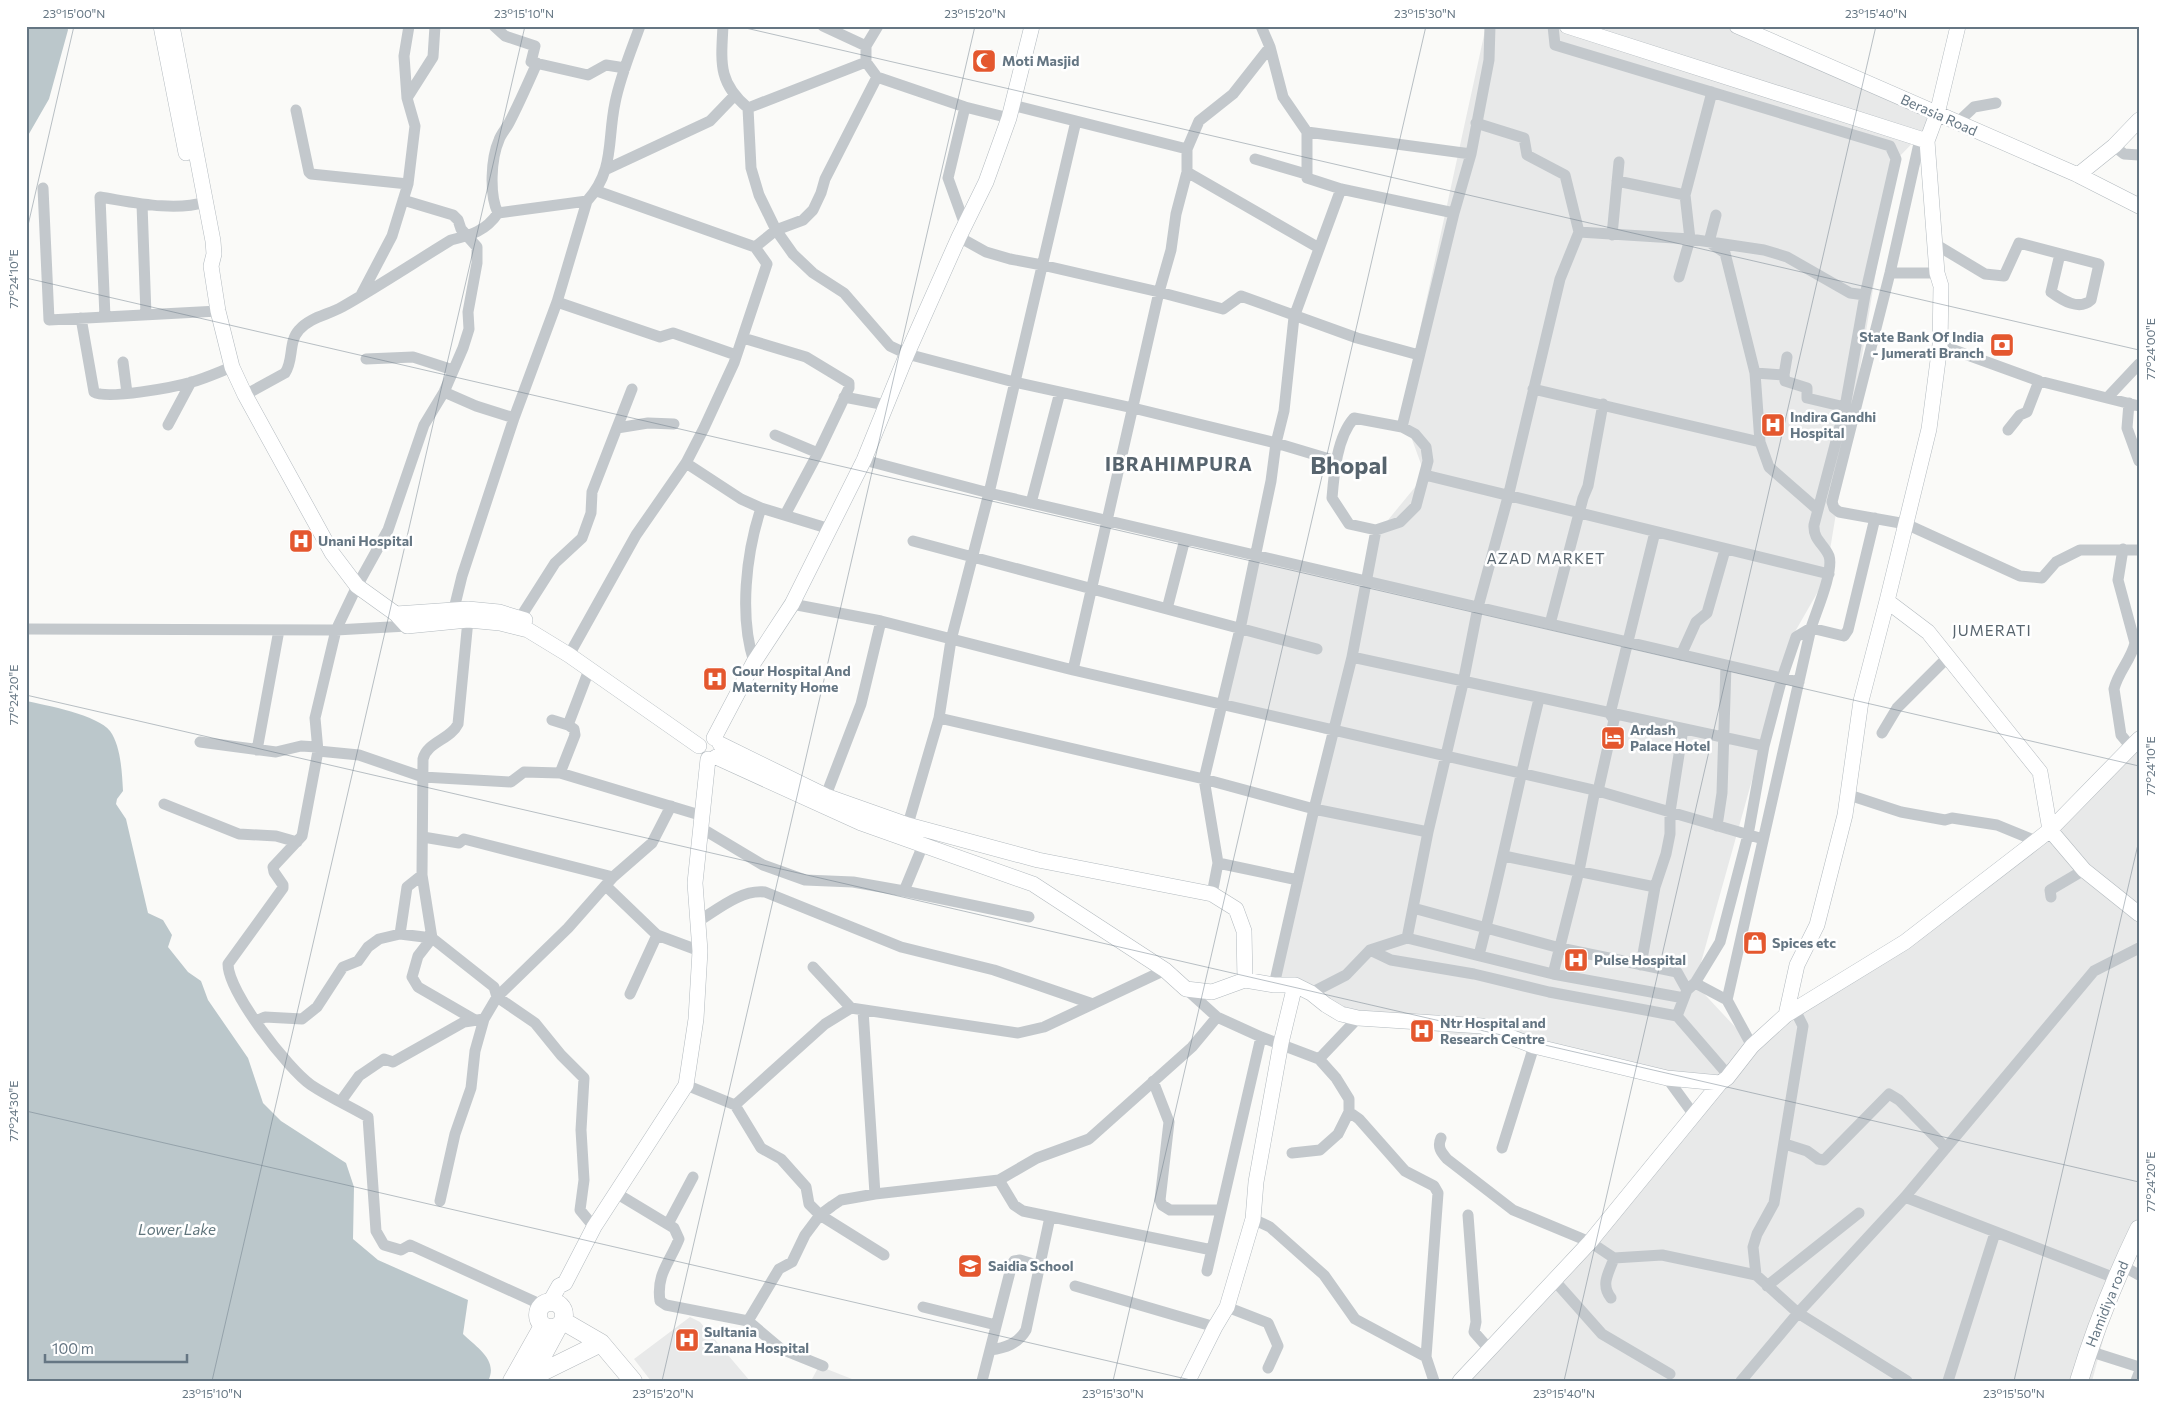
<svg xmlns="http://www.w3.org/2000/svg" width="2165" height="1407" font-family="Commissioner,sans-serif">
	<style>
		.built { fill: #e8e9e9 }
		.water { fill: #bbc7cb }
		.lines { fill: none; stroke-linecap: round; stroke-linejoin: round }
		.secondary-casing { stroke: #b3babf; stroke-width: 16 }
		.primary-casing { stroke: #b5babe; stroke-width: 19 }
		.street { stroke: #c3c8cc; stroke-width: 11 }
		.secondary { stroke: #fff; stroke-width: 15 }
		.primary { stroke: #fff; stroke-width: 18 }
		.ticks { fill: none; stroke: #657683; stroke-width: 1; stroke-opacity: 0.45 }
		.labels { text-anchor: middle; stroke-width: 5; stroke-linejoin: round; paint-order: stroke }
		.poi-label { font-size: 14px; font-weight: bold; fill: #657683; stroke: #fff; text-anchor: start }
		.street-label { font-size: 14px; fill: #657683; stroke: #fff }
		.neighbourhood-label { font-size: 15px; letter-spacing: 1px; fill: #57646e; stroke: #fff }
		.water-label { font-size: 15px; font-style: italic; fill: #60757c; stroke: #fff }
		.district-label { font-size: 19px; font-weight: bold; letter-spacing: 1px; fill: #57646e; stroke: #fff }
		.town-label { font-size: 24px; font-weight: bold; fill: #57646e; stroke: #fff }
		.neatline { fill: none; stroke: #657683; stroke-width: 2 }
		.ticks-label { font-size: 12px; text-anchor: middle; fill: #657683 }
	</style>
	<rect width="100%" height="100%" fill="#fafaf8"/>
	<path class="built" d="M1486 26H1737L1940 115 1894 162 1828 562V574L1792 637 1695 984 1751 1044 2050 831 2139 736V1253L2118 1285 2092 1381H1465L1720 1081 1357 1018 1274 985 1332 736 1221 703 1256 556 1368 582 1379 531 1425 475 1402 412Z
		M690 1317 700 1322 750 1381H651L634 1359Z
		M819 1366 857 1381H811Z"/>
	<path class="water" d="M26 26H67L68 30 49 99 26 139Z
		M26 701C46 705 98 715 110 731 121 746 122 773 123 791L117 799 116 804 126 819 148 913 163 920 172 935 168 947 188 972 201 981 208 1000 248 1058 263 1103 281 1121 346 1163 354 1187 353 1239 378 1260 468 1300 463 1334C476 1347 499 1360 488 1381H26Z"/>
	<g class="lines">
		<defs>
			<path id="secondary" d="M161 26 186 153
				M172 26 213 241 214 254 211 266 218 311 232 367 245 395 332 553 357 586 396 614 407 626 468 620 500 623 528 630 569 655 699 746
				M1567 26 1927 141
				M1737 26 2078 175 2139 206
				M2078 175 2114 146 2139 120
				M1887 601 1928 632 2040 772 2050 830 2084 870 2139 914
				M396 614 468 609 499 612 525 620
				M714 738 754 662 792 604 864 460 907 354 959 237 986 182 1009 118 1032 26
				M720 744 826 796 908 825 1038 860 1212 894 1236 909 1244 931 1245 980
				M716 757 861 823 1033 884 1165 970 1186 989 1212 992 1245 980 1274 985H1295L1311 993 1326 1005 1341 1014 1358 1018 1482 1026 1534 1046 1667 1078 1720 1083
				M1786 1015 1797 965 1817 925 1845 815 1861 701 1887 601 1929 429 1940 345 1941 286 1937 273 1927 141 1937 114 1958 26
				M550 1302 559 1286 565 1283 594 1227 686 1085 696 1019 700 951 695 883 708 759
				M1188 1381 1215 1327 1227 1307 1253 1219 1256 1182 1281 1043 1295 985
				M1460 1381 1590 1242 1720 1083 1727 1078 1752 1046 1786 1015 1905 942 2036 841 2050 830 2139 739"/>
			<path id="primary" d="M538 1315a13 13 0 1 1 26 0a13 13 0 1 1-26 0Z
				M563 1321 601 1343 633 1381
				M532 1377 601 1343
				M530 1379 558 1327
				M512 1381 543 1326
				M2079 1381C2095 1328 2115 1279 2139 1229"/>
		</defs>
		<use href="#secondary" class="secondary-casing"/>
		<use href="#primary" class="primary-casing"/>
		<path class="street" d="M494 26 505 36 535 46 531 62 588 75 606 65 625 68
			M723 26C721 63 718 83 748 108L751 168 759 195 776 230 793 254 813 273 844 293 890 346 907 354 1014 382 1133 408 1276 443 1336 461
			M823 26 866 46
			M878 26 866 46V62L877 77 965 107 1009 118
			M1261 26 1270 47 1283 97 1307 132V178L1341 189 1454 213
			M1553 26 1555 45 1890 146 1896 159 1865 295 1845 407 1814 525C1813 540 1824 544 1829 556 1834 571 1816 612 1811 628L1727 1000 1752 1046
			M1270 47 1233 94 1199 121 1187 149V172L1319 248
			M407 98 433 57 435 26
			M1012 105 1187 149
			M965 107 948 178 965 225
			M748 108 866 62
			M296 110 309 172 311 174 408 184
			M1957 123 1974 107 1996 103
			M1307 132 1471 154
			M1920 139 1890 273 1832 502 1834 508 1839 512 1906 524 2020 576 2042 578 2056 562 2080 550H2139
			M2114 146 2124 154 2139 155
			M1255 159 1306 174
			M607 169 710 121 734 96
			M1617 181 1685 195
			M43 188 49 320 218 311
			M403 200 453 215 458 220 461 229 477 247V263L468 312 469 329 463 348 444 392 424 425 388 530 357 586 336 630 315 718 318 751 302 836 273 867 274 872 283 885V888L228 964C228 992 288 1069 311 1085 329 1097 349 1106 368 1117L376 1231 384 1245 401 1250 410 1245 542 1305
			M142 204 146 315
			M498 213C489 195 491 158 499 140 501 134 506 129 509 123 519 104 528 83 537 63
			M1716 215 1709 242 1725 253 1755 373 1760 442 1769 467 1817 509
			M1579 232 1690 239 1764 250 1787 257 1850 293 1865 295
			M1612 235 1619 162
			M959 237 986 252 1010 259 1042 265 1159 292 1223 309 1241 296 1357 338 1419 355
			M1935 244 1985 274 2004 276 2019 243 2099 264 2091 300C2079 311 2062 300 2051 292L2060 254
			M755 247 776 230 803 220 813 210 821 193 825 179 877 77
			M1890 273H1937
			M1679 277 1690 239 1685 195 1712 92
			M361 295 392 236 408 184 415 126 407 98 404 56 409 26
			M557 302 660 337 673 333 736 355
			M105 317 100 197C132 202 174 212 205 202
			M81 318 94 392C107 400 175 387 192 382 206 378 219 372 232 367
			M743 338 806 357 849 383V388L818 453
			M1940 345 2039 381 2139 406
			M366 359 413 357 453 370
			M123 362 127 393
			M1755 373 1784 375 1785 381 1807 388V398L1845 407
			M1784 375 1787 357
			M1533 389 1760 442
			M444 392 476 406 514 418
			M245 395 285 373C294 360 288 342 299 330 310 317 328 315 342 307 379 286 415 262 451 240 471 235 486 231 498 213L587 201
			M844 397 886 405
			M2108 397 2139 364
			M2129 403 2127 428 2139 461
			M1354 418 1402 427 1415 434 1426 447 1428 461 1416 506 1400 522 1376 530 1349 524 1332 498C1334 473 1337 437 1354 418Z
			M168 425 191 382
			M1402 427 1454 213 1471 154 1489 60 1490 26
			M617 428 648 423 674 424
			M2008 430 2020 415 2027 412 2039 381
			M775 435 818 453 785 515
			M864 460 989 493 1799 682
			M686 463 741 499 761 508 830 529
			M1425 475 1829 574
			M1031 503 1060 392
			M913 541 1317 649
			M2123 549 2118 580 2135 643C2131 660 2118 672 2114 689L2121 735 2131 747
			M792 604 881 621 1073 670 1598 791 1763 839
			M1167 609 1185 539
			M452 617 462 576 514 418 557 302 587 201C615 170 607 141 615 103 620 77 631 51 640 26
			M520 618 555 563 582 538 591 513 592 492 632 389
			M468 620 458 724C451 739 427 742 423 759L422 875 432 938 494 987 497 997 535 1023 561 1055 584 1078 581 1130 584 1180 580 1210 594 1227
			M1550 624 1583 498 1588 486 1603 404
			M26 629 336 630 407 626
			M569 655 636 535 686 463 704 428 734 363 767 264 755 247 597 191
			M1681 655 1696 622 1707 613 1725 550
			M1352 657 1764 746
			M754 662C739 616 746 554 761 508
			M1073 670 1159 292 1171 250 1176 214 1187 172
			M939 718 1204 779 1314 809 1428 832
			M552 720 568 725 574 729 575 735 560 773
			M568 725 589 670
			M1882 733 1897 708 1948 657
			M200 742 276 752 301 746 317 747
			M257 750 279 630
			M318 751 359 755 423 777 511 782 524 772 560 773 703 816
			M1598 791 1614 720 1610 714 1655 532
			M1846 794 1901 812 1945 820 1952 818 1997 825 2036 841
			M823 803 861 704 881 621
			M164 804 239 834 276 836 297 842
			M1717 826 1722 793 1726 665
			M701 828 763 865 805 880 853 882 904 891 923 845
			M906 831 939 718 951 640 989 493 1076 121
			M423 837 459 843 464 839 613 877
			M1504 856 1655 887
			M1218 863 1298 880
			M606 886 657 935 700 951
			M904 891 1029 917
			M1212 894 1218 863 1204 779 1240 629 1271 481 1276 443 1284 411 1294 317 1341 189
			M2051 897 2050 890 2084 870
			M1413 908 1560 948 1677 972 1687 990
			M697 922C717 910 741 889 765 892L901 947 994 970 1093 1004
			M400 934 407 887 422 875
			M1407 938 1428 832 1463 683 1478 607 1508 497 1560 279 1579 232 1565 175 1527 155 1524 138 1476 123
			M1370 950 1391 960 1474 974 1549 992 1677 1016 1729 1076
			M1479 955C1501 870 1518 784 1539 699
			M1641 965 1655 887 1666 854 1670 834V812L1683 729
			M813 967 851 1008
			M1553 974 1579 871 1595 790
			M1695 983 1720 942 1748 835 1764 746 1782 678 1796 637 1811 628 1844 636 1848 630 1875 518
			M1274 985 1314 809 1352 657 1376 530
			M1186 989 1217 1017 1261 1037 1319 1059 1336 1078 1349 1099V1112L1338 1134 1320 1150 1292 1153
			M1311 993 1346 975 1370 950 1407 938 1553 974 1684 998
			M630 994 657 935
			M863 1010 875 1194
			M1677 1016 1687 990 1695 983 1727 1000
			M256 1021 265 1017 302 1019 317 1007 343 967 358 961 368 947 379 939 400 934 432 938 418 956 412 977 418 987 475 1020
			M1319 1059 1358 1018
			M1667 1078 1694 1115
			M1153 1081 1169 1122 1160 1200 1162 1205 1170 1210H1221
			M686 1085 735 1105 825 1024 851 1008 1018 1033 1044 1027 1165 970
			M341 1101 359 1076 384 1059 393 1062 464 1022 484 1019 497 997 568 928 613 877 652 843 671 806
			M735 1105 761 1148 781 1159 806 1187 809 1204 820 1215 884 1255
			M1349 1112 1359 1119 1405 1171 1434 1186 1438 1193 1426 1357 1434 1381
			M1441 1138C1437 1147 1441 1152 1447 1159L1513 1210 1590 1242 1614 1258 1662 1255 1756 1275 1798 1313 1907 1381
			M1785 1144 1807 1151 1818 1159 1824 1160 1889 1094 1899 1100 1946 1148
			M1502 1148 1534 1046
			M999 1180 1014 1205 1023 1211 1212 1250
			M616 1193 674 1228 679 1239C670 1262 656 1274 660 1301L666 1305 748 1321 781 1349 823 1366
			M1905 1197 2115 1278
			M440 1201 455 1134 471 1088 475 1051 484 1019
			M1468 1215 1476 1322 1474 1332 1489 1349
			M1253 1219 1270 1227 1324 1275 1355 1319 1426 1357
			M668 1224 693 1177
			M2121 1265 2139 1275
			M1207 1271 1261 1037
			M1756 1275 1753 1247 1757 1234 1774 1203 1803 1026 1795 1010
			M1554 1280 1602 1334 1670 1374
			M1075 1286 1215 1327
			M1767 1286 1859 1213
			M1611 1298C1600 1284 1609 1273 1614 1258
			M923 1307 996 1325
			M1227 1307 1268 1323 1278 1346 1268 1368
			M748 1321 779 1269 792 1262 805 1235 820 1215 832 1206 841 1200 875 1194 999 1180 1037 1158 1089 1139 1192 1047 1217 1017
			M990 1350C1005 1348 1018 1344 1026 1330L1050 1217
			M2095 1353 2139 1367
			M982 1381 1012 1264 1014 1261 1020 1260 1040 1266
			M1741 1381 1798 1313 1905 1197 2094 971 2139 948
			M1948 1381 1995 1233
			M2136 1381 2139 1373"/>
		<use href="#secondary" class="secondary"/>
		<use href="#primary" class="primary"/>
	</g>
	<path class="ticks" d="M737 26 2139 350M26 234 74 26M26 278 2139 766M26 695 2139 1182M26 1111 1195 1381M212 1381 525 26M662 1381 975 26M1113 1381 1426 26M1564 1381 1876 26M2014 1381 2139 840"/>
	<defs>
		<symbol id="mosque-square" viewBox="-11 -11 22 22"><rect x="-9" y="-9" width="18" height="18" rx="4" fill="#e4572e" stroke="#fff"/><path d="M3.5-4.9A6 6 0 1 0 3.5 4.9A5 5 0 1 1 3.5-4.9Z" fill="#fff"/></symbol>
		<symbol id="bank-square" viewBox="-11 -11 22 22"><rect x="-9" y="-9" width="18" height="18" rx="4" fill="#e4572e" stroke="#fff"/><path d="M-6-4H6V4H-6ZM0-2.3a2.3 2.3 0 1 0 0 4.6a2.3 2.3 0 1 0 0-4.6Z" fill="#fff"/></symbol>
		<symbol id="hospital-square" viewBox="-11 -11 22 22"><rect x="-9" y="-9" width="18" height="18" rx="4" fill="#e4572e" stroke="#fff"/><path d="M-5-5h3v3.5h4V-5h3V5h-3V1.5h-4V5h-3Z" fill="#fff"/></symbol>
		<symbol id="hotel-square" viewBox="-11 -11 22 22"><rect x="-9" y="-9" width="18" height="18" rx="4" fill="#e4572e" stroke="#fff"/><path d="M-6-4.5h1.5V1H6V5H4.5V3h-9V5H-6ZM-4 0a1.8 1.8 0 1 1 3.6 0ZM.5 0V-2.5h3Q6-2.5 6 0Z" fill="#fff"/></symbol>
		<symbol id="shop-square" viewBox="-11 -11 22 22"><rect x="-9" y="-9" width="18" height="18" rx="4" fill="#e4572e" stroke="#fff"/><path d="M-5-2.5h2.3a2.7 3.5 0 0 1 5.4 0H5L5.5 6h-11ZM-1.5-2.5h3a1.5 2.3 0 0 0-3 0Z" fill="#fff"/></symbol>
		<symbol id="school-square" viewBox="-11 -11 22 22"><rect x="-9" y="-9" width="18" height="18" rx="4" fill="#e4572e" stroke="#fff"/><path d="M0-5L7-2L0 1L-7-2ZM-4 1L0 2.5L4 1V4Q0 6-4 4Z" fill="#fff"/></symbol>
	</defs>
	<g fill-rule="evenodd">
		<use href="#mosque-square" x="970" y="47" width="28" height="28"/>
		<use href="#bank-square" x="1988" y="331" width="28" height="28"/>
		<use href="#hospital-square" x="1759" y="411" width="28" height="28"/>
		<use href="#hospital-square" x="287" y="527" width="28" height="28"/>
		<use href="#hospital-square" x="701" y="665" width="28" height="28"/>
		<use href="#hotel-square" x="1599" y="724" width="28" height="28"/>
		<use href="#shop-square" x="1741" y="929" width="28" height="28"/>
		<use href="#hospital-square" x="1562" y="946" width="28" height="28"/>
		<use href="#hospital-square" x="1408" y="1017" width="28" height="28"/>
		<use href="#school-square" x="956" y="1252" width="28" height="28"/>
		<use href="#hospital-square" x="673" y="1326" width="28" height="28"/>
	</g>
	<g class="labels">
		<g class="poi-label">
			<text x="1002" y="66">Moti Masjid</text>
			<text x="1984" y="342" text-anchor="end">State Bank Of India<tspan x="1984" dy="16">- Jumerati Branch</tspan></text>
			<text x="1790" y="422">Indira Gandhi<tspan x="1790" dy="16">Hospital</tspan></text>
			<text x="318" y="546">Unani Hospital</text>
			<text x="732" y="676">Gour Hospital And<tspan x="732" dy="16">Maternity Home</tspan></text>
			<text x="1630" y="735">Ardash<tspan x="1630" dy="16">Palace Hotel</tspan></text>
			<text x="1772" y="948">Spices etc</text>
			<text x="1594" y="965">Pulse Hospital</text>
			<text x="1440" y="1028">Ntr Hospital and<tspan x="1440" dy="16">Research Centre</tspan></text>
			<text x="988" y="1271">Saidia School</text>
			<text x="704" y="1337">Sultania<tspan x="704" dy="16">Zanana Hospital</tspan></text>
		</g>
		<g class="street-label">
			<text transform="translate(1939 115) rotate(24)" y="5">Berasia Road</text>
			<text transform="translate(2107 1304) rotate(-68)" y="5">Hamidiya road</text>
		</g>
		<g class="neighbourhood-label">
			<text x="1546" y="564">AZAD MARKET</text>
			<text x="1992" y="636">JUMERATI</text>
		</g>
		<g class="water-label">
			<text x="177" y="1235">Lower Lake</text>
		</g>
		<g class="district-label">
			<text x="1179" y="471">IBRAHIMPURA</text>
		</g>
		<g class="town-label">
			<text x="1349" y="474">Bhopal</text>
		</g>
	</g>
	<rect width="2165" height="1407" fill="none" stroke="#ffffff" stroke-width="55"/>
	<path d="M45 1354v8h142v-8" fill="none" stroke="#657683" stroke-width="2.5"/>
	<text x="52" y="1354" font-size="15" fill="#657683" stroke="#ffffff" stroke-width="4" paint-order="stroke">100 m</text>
	<rect x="28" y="28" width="2110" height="1352" class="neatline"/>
	<g class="ticks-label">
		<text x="74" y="18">23°15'00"N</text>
		<text x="524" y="18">23°15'10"N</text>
		<text x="975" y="18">23°15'20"N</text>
		<text x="1425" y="18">23°15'30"N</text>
		<text x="1876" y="18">23°15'40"N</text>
		<text transform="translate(14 279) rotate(-90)" y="4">77°24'10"E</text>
		<text transform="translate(2151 349) rotate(-90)" y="4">77°24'00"E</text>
		<text transform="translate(14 695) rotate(-90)" y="4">77°24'20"E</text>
		<text transform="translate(2151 766) rotate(-90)" y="4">77°24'10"E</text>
		<text transform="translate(14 1111) rotate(-90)" y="4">77°24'30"E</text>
		<text transform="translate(2151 1182) rotate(-90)" y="4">77°24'20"E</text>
		<text x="212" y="1398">23°15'10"N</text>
		<text x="663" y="1398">23°15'20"N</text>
		<text x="1113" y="1398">23°15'30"N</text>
		<text x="1564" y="1398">23°15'40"N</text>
		<text x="2014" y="1398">23°15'50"N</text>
	</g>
</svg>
